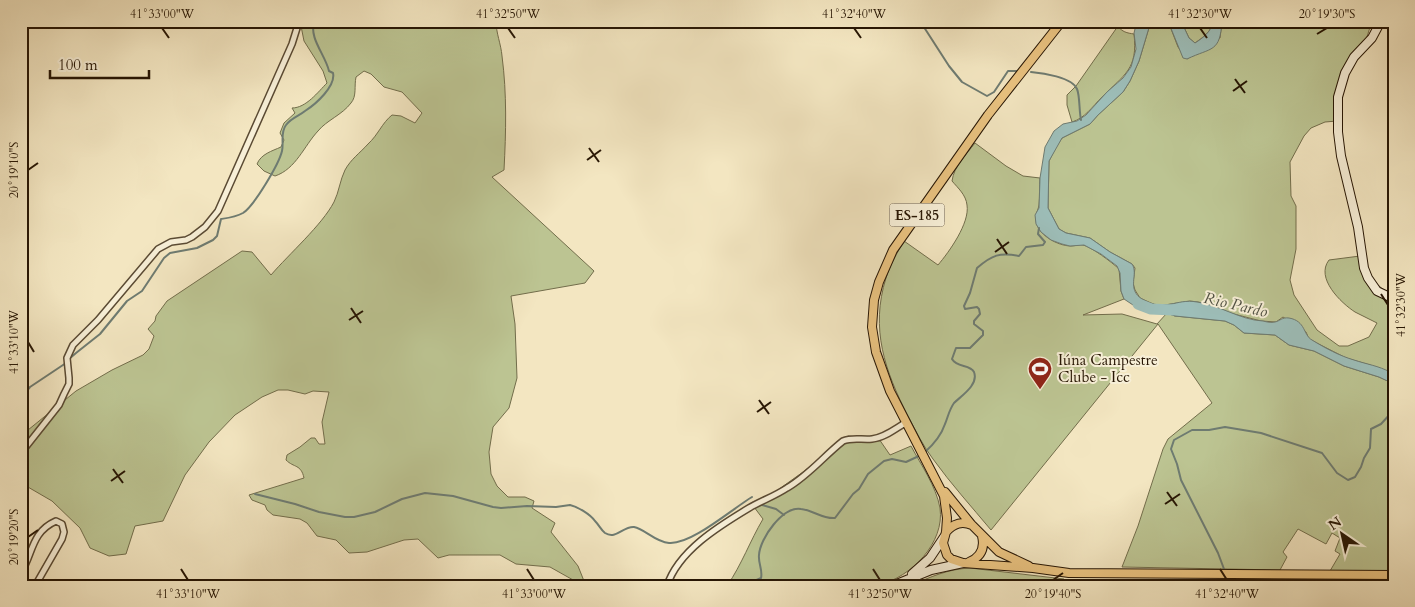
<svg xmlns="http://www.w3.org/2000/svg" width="1415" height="607" font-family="Cardo,serif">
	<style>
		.green { fill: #bcc492; stroke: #726d4b }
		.water { fill: #9dbeb9; stroke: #6e7b71 }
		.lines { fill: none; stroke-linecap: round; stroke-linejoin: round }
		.stream { stroke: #6e7b71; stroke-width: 2 }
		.river { stroke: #9dbeb9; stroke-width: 11 }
		.street-casing { stroke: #5a4a33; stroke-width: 8 }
		.secondary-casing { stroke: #271604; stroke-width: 10 }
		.primary-casing { stroke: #271604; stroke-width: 10 }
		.street { stroke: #f7efd7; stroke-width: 5 }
		.secondary { stroke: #f7efd7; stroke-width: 8 }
		.primary { stroke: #eac380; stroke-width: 8 }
		.ticks { fill: none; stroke: #271604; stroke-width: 2 }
		.labels { text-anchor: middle; stroke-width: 4; stroke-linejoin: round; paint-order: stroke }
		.shield { fill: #f7efd7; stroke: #655743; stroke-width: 1 }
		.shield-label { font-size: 14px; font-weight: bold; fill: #271604 }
		.poi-label { font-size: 15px; fill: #271604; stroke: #f7efd7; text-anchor: start }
		.water-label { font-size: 16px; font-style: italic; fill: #505143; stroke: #f7efd7 }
		.neatline { fill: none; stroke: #271604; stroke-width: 2 }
		.ticks-label { font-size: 12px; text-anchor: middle; fill: #271604 }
	</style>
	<rect width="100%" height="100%" fill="#f3e6c1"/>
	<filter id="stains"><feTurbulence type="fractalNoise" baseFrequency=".004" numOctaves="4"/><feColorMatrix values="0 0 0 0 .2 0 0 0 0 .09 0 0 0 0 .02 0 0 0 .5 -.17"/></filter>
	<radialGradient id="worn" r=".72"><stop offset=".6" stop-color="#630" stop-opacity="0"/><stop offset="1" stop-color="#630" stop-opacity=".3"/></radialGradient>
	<path class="green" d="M305 21H496C496 33 501 44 502 56 507 94 506 132 504 170L492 177 594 271 585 283 511 296 515 324 517 378 509 408 493 427 489 452 491 474 497 486 508 497H525L534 501 532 508 555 523 551 532 578 566 584 581 582 585 550 567 516 564 500 555H449L438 558 418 539 404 540 367 552 349 553 336 540 317 536 307 523 300 519 273 515 267 510 265 505 252 500 249 495 304 478C301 464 294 468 286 460L287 455 300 447 311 438H315L319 444H325L322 422 329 392 313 391 305 394 288 390H278L262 397 235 415 209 442 185 475 163 521 135 526 126 554 109 556 90 548 80 528 52 501 21 483V442L28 430 76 391 112 370 143 355 149 349 154 336 148 329 155 321 156 316 167 301 242 251 252 252 271 275C289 254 322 225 334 202 339 192 340 180 345 170 351 159 360 153 368 144 378 135 382 123 392 115L401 116 415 123 422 113 402 92 384 87 371 74 364 71 356 77C354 86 357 96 351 103 342 115 327 120 318 131 304 146 296 169 275 176L264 171 257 164C261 154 272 151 281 147L284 140 280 133 284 123 295 113 292 108C306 108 318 92 327 83L323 71 304 41 301 26Z
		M1151 21H1168L1178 47 1187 59 1220 38 1222 21H1369L1371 24 1366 40 1345 67 1337 121 1325 122 1311 128 1304 136 1290 162 1291 196 1296 206V249L1290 280 1294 295 1317 330 1339 346H1348L1369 337 1377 323C1370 319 1362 316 1355 312 1341 303 1315 278 1329 260L1360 256C1368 273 1375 288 1394 295V375L1370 365 1346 358 1309 339 1306 332 1283 317 1276 322 1261 321 1230 313 1212 305 1198 302 1190 301 1158 306 1151 303 1140 298 1135 290 1133 283 1135 268 1132 264 1110 252 1090 238 1066 233 1059 229 1048 208 1049 161 1056 147 1062 138 1090 124 1098 115 1123 92 1130 81 1139 61Z
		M1181 21H1213C1212 32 1203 37 1195 43L1189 38Z
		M1118 26C1122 32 1127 33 1134 34 1138 69 1125 74 1102 97 1092 107 1085 118 1072 122L1067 105V95L1076 86Z
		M975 143 1006 166 1023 176 1040 178C1039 187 1040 196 1039 205 1038 211 1035 214 1036 220 1037 235 1058 246 1071 246 1075 246 1080 244 1083 245 1090 246 1113 263 1119 269L1121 291 1124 299 1083 315 1122 314 1157 324 1167 313 1175 316 1225 321 1234 325 1244 333 1275 335 1289 345 1314 351 1344 366 1379 377 1394 384V572L1330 571 1340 554 1335 551 1340 538 1332 533 1326 544 1298 529 1283 552 1287 557 1280 570 1122 567 1138 526 1163 449 1168 439 1212 403 1158 324 991 530C971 506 951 484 933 459 923 446 916 431 908 416 885 371 870 329 886 278 890 265 897 253 904 241L938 265C949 252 970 223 967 205 966 195 958 188 952 181 954 166 966 155 975 143Z
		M848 436 879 439 890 455 911 446C921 465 936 486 940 508 945 543 911 577 879 585 866 589 848 586 834 586 798 586 763 586 727 586 742 564 750 541 763 519L751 503 775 492 803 472Z
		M970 568 1064 579 1065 586H910C930 577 948 569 970 568Z
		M1275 582 1394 584V586H1275Z"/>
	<path class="water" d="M1137 21H1151L1139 61 1130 81 1123 92 1098 115 1090 124 1062 138 1049 161 1048 208 1059 229 1066 233 1090 238 1110 252 1132 264C1139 274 1126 289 1142 299 1166 313 1175 298 1197 302 1220 305 1240 320 1263 321 1267 322 1271 323 1275 322 1280 321 1282 317 1289 318 1306 321 1303 335 1312 340 1325 348 1340 356 1354 360 1366 364 1379 366 1390 372L1394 375V384L1379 377 1344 366 1314 351 1289 345 1275 335 1244 333 1234 325 1225 321 1175 316 1157 310 1136 307 1124 299 1121 291 1120 273 1117 266 1101 254 1084 245 1070 246 1062 244 1051 240 1041 232 1036 224 1035 215 1039 208 1040 178 1045 147 1054 131 1063 124 1077 121 1086 115 1107 92 1123 78 1131 67 1136 49 1134 33Z
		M1168 21H1181L1189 38 1195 43C1203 38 1212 31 1213 21H1222C1220 53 1212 47 1187 59L1183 58Z"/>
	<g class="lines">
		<path class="stream" d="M920 21 949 66 962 82 987 96 994 92 1008 71H1017
			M1031 72C1042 73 1072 77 1077 89 1080 96 1079 111 1081 120
			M69 359 76 353 100 334 127 301 142 291 164 258 170 253 197 248 213 240 217 236 221 219C228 218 236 217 243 213 254 206 279 164 282 151 284 142 280 133 286 125 291 118 299 116 305 111 316 104 336 86 333 73L329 71C325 54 309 39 314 21
			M21 398 30 387 66 363
			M925 452C934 444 941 436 945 424 948 417 949 410 954 403 961 396 979 385 974 372 970 364 957 368 952 359L956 348H970L983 335V331L974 324V321L980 314 979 309 977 307 965 309 964 306 970 293 977 268C992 255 1000 252 1019 256L1026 247 1043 245 1045 242 1038 234 1039 228
			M255 494 295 504 319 512 345 517H354L375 512 402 499 425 493 453 496 493 507 501 508 527 506 556 507 570 505C578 507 590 514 595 521 599 525 601 530 605 533 616 540 623 526 634 527 645 529 655 542 669 543 691 545 732 509 752 497
			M762 505 776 509 784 515
			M1224 569 1218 553 1181 480 1177 464 1171 449 1174 440 1192 430H1209L1225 427 1261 433 1322 453 1337 473 1348 480 1355 477 1361 467 1364 458 1370 448 1371 429 1381 424 1392 412 1391 404 1394 400
			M743 586 761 578C763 570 758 563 759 555 760 538 783 506 801 509 813 510 822 519 835 518L853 494 859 489 868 474 884 461 892 459 906 462 921 455
			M1227 586V581"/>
		<path class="river" d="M1138 304 1151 309 1173 310"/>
		<defs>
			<path id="street" d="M21 453 59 405 64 394 69 384V378L67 358 73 345 98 320 158 249 171 242 186 240 192 237 205 227 218 211 292 44 297 28V21
				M21 573C33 554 31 532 56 521L62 524 64 532 62 539 35 586
				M667 586C678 551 719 526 749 508 761 501 775 496 787 488 808 476 824 456 843 441 852 437 862 440 872 439 884 438 895 429 905 423"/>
			<path id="secondary" d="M1381 21 1372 38 1354 57 1345 73 1338 97V132L1341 156 1358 227 1364 268 1368 278 1377 291 1394 299
				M912 574 930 558 944 537
				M892 586 931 570 963 563"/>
			<path id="primary" d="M1062 21 988 115 893 250 879 282 874 300 872 327 876 352 890 391 944 496 947 518 946 532 943 543 947 555 951 559 963 563 1033 568 1069 573 1394 575
				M945 492 971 524
				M946 532C954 523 962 521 972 525L999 552 1029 566
				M969 562C981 557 985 548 982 536"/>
		</defs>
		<use href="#street" class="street-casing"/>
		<use href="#secondary" class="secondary-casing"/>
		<use href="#primary" class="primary-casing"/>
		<use href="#street" class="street"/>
		<use href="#secondary" class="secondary"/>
		<use href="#primary" class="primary"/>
	</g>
	<path class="ticks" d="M162 28 169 38M508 28 515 38M854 28 861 38M1200 28 1207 38M1317 34 1327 28M1235 79 1245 93M1233 91 1247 81M589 148 599 162M587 160 601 150M28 170 38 163M997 239 1007 254M995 252 1009 242M1381 294 1388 305M351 308 361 323M349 320 363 311M28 342 34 352M759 400 769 414M757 412 771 402M113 469 123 483M111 481 125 471M1167 492 1177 506M1165 504 1180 494M28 537 38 530M181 569 188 580M527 569 534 580M873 569 880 580M1220 569 1227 580M1053 580 1063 573"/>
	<defs>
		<symbol id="stadium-pin" viewBox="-11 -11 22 30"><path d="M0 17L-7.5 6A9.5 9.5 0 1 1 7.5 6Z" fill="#8f2418" stroke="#f7efd7"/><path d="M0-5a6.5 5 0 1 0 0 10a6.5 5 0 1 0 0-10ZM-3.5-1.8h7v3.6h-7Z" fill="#fff"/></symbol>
	</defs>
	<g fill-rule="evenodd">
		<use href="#stadium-pin" x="1026" y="355" width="28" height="38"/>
	</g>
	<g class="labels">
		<rect class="shield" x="889.5" y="203.5" width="55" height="23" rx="4"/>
		<g class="shield-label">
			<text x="917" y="220">ES-185</text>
		</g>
		<g class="poi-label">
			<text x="1058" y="365">Iúna Campestre<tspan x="1058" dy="17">Clube - Icc</tspan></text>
		</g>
		<g class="water-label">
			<text transform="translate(1236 304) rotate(13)" y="6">Rio Pardo</text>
		</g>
	</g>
	<rect width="1415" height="607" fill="none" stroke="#f3e6c1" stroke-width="55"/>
	<g transform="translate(1342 534) rotate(326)" stroke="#f7efd7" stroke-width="4" paint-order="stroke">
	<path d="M0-4L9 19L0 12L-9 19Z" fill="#271604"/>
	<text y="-8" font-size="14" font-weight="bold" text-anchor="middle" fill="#271604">N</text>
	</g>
	<path d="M50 70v8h99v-8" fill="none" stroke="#271604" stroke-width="2.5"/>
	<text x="58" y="70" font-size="15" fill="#271604" stroke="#f7efd7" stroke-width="4" paint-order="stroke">100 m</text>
	<rect x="28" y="28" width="1360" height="552" class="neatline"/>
	<g class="ticks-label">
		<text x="162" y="18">41°33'00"W</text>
		<text x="508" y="18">41°32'50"W</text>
		<text x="854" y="18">41°32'40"W</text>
		<text x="1200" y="18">41°32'30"W</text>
		<text x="1327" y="18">20°19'30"S</text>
		<text transform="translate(14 170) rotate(-90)" y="4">20°19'10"S</text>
		<text transform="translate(1401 305) rotate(-90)" y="4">41°32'30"W</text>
		<text transform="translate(14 342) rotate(-90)" y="4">41°33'10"W</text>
		<text transform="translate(14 537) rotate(-90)" y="4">20°19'20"S</text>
		<text x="188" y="598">41°33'10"W</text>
		<text x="534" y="598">41°33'00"W</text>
		<text x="880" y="598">41°32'50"W</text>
		<text x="1053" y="598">20°19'40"S</text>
		<text x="1227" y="598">41°32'40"W</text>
	</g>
	<rect width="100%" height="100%" filter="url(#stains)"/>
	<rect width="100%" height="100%" fill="url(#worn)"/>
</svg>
